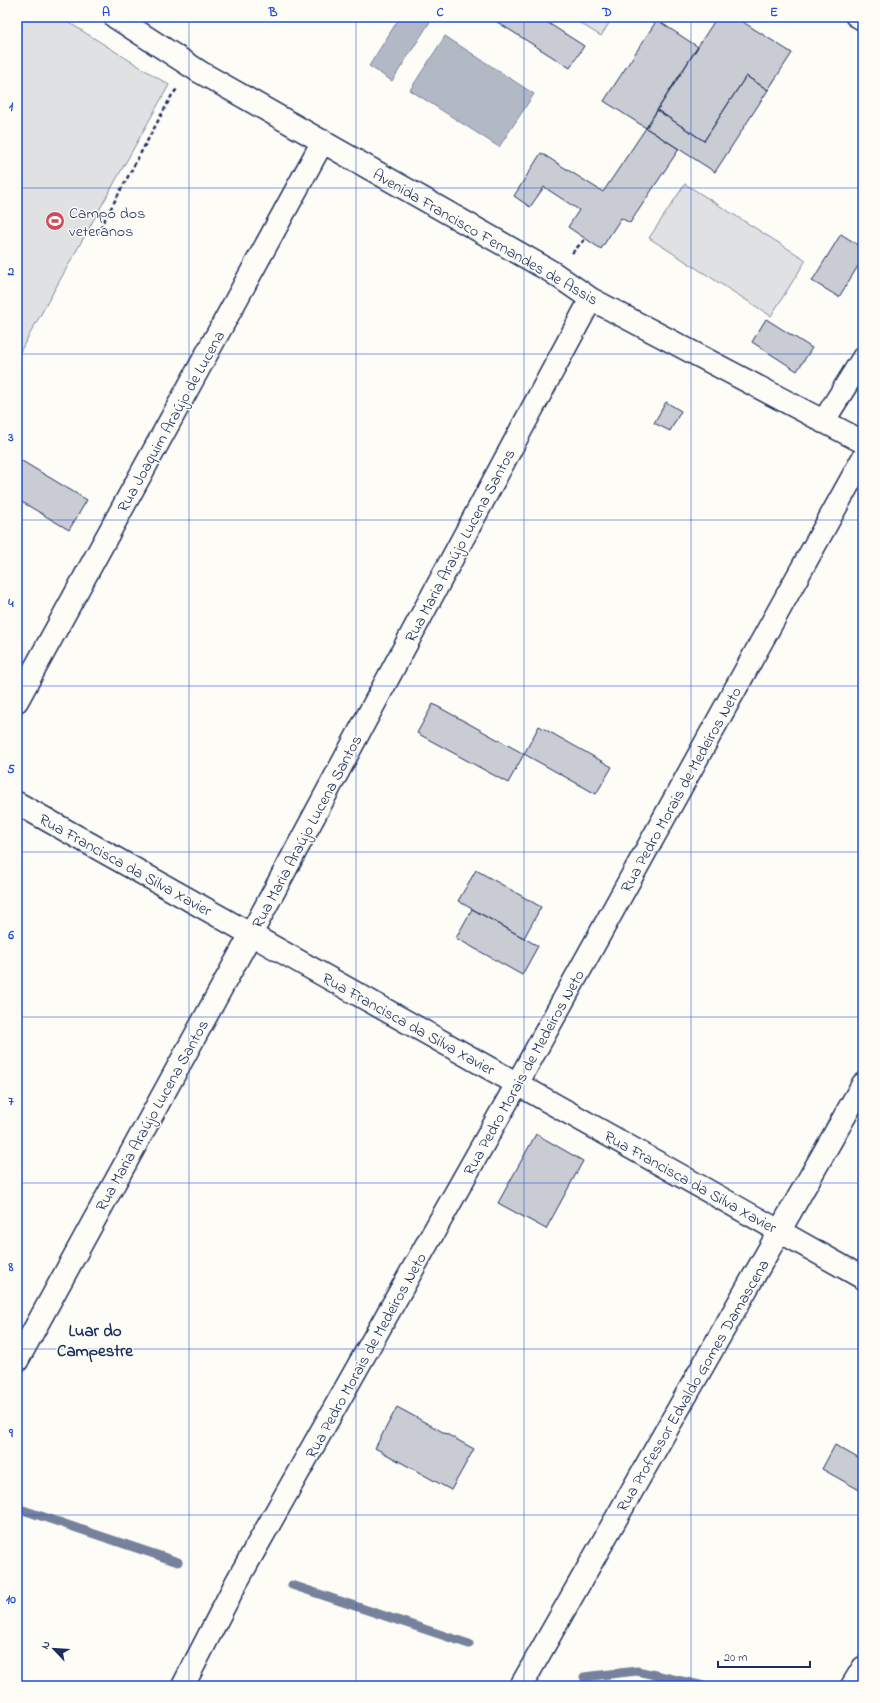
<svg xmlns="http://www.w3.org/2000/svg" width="880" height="1703" font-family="'Indie Flower',sans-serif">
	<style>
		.green { fill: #e0e1e3; stroke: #7e88a0 }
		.water { fill: #b3b8c5; stroke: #76819c }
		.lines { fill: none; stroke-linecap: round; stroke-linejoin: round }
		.stream { stroke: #76819c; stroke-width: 9 }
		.building { fill: #c9ccd3; stroke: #1b2f5e }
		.lane-casing { stroke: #1b2f5e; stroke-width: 20 }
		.street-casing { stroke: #1b2f5e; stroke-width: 25 }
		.path { stroke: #1b2f5e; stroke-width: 2.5; stroke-dasharray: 4 3; stroke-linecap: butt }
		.lane { stroke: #fdfcf7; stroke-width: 17 }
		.street { stroke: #fdfcf7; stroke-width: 22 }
		.grid { fill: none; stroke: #1d4ed8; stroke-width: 1; stroke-opacity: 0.55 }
		.labels { text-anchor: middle; stroke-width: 3; stroke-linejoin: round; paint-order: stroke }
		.poi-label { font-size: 16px; fill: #1b2f5e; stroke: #fdfcf7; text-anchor: start }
		.street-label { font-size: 16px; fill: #1b2f5e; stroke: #fdfcf7 }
		.neighbourhood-label { font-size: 17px; font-weight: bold; fill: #1b2f5e; stroke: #fdfcf7 }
		.neatline { fill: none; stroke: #1d4ed8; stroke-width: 1.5 }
		.grid-label { font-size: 13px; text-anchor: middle; font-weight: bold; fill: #1d4ed8 }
	</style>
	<rect width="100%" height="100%" fill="#fdfcf7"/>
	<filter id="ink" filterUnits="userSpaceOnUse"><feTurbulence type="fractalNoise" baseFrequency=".025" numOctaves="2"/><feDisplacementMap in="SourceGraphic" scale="8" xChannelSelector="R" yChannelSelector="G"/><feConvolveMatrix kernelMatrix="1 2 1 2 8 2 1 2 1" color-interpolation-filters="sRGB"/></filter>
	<g filter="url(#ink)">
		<path class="green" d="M17 17H60L169 85 17 357Z
			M570 17H613L601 36Z
			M685 184 806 260 771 316 649 238Z"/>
		<path class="water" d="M400 17H433L392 81 369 66Z
			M445 36 534 94 499 147 410 90Z"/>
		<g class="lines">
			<path class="stream" d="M17 1508 178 1562
				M292 1585 469 1644
				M584 1677 637 1671 704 1686"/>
		</g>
		<path class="building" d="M496 17H539L584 46 570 68 494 20Z
			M717 17H735L792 53 768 90 746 76 704 141 657 110Z
			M657 20 698 47 646 128 604 101Z
			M746 76 768 90 715 172 646 128 657 110 704 141Z
			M646 128 679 149 630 223 621 218 601 249 568 227 579 210 544 187 530 207 514 196 541 153 603 192Z
			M841 234 863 248V258L839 297 812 281Z
			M766 319 812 348 797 371 752 342Z
			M666 402 681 411 670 431 654 423Z
			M17 458 87 500 69 530 17 499Z
			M433 704 524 754 508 783 417 733Z
			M539 726 612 767 596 794 524 754Z
			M476 870 541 907 524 938 458 901Z
			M472 909 538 946 522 975 456 938Z
			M536 1134 583 1161 546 1229 498 1203Z
			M397 1407 474 1449 451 1490 375 1448Z
			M835 1445 863 1461V1492L822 1469Z"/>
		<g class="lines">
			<defs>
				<path id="lane" d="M854 17 863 22"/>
				<path id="street" d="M115 17 200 72 552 272 591 299 863 442
					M823 422 863 358
					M17 701 323 141
					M17 803 863 1278
					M17 1361 251 934 591 299
					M183 1686 236 1583 517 1084 863 458
					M521 1686 863 1084
					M852 1686 863 1668"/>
			</defs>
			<use href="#lane" class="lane-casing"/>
			<use href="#street" class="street-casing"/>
			<path class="path" d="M97 234 172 95 177 89
				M572 253 585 239"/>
			<use href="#lane" class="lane"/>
			<use href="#street" class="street"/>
		</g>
	</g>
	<path class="grid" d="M189 17V1686M356 17V1686M524 17V1686M691 17V1686M17 188H863M17 354H863M17 520H863M17 686H863M17 852H863M17 1017H863M17 1183H863M17 1349H863M17 1515H863"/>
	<defs>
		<symbol id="stadium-disc" viewBox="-11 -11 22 22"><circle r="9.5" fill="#d1495b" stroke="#fdfcf7"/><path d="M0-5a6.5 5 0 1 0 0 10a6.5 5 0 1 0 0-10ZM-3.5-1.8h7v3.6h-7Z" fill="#fff"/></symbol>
	</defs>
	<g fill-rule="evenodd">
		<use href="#stadium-disc" x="44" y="210" width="22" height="22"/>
	</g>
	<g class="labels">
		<g class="poi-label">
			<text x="69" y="218">Campo dos<tspan x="69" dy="18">veteranos</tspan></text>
		</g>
		<g class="street-label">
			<text transform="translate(486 236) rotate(30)" y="6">Avenida Francisco Fernandes de Assis</text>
			<text transform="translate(170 421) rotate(-61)" y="6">Rua Joaquim Araújo de Lucena</text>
			<text transform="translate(459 545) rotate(-62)" y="6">Rua Maria Araújo Lucena Santos</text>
			<text transform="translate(680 789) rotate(-61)" y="6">Rua Pedro Morais de Medeiros Neto</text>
			<text transform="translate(306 831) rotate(-62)" y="6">Rua Maria Araújo Lucena Santos</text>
			<text transform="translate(126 864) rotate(29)" y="6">Rua Francisca da Silva Xavier</text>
			<text transform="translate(409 1023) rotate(29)" y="6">Rua Francisca da Silva Xavier</text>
			<text transform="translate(523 1072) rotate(-61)" y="6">Rua Pedro Morais de Medeiros Neto</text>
			<text transform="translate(151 1115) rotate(-61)" y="6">Rua Maria Araújo Lucena Santos</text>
			<text transform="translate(691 1181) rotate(29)" y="6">Rua Francisca da Silva Xavier</text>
			<text transform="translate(365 1355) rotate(-61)" y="6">Rua Pedro Morais de Medeiros Neto</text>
			<text transform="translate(692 1385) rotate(-60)" y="6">Rua Professor Edvaldo Gomes Damascena</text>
		</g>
		<g class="neighbourhood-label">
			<text x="95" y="1336">Luar do<tspan x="95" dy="20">Campestre</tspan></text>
		</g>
	</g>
	<rect width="880" height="1703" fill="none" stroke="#fdfcf7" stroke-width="44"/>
	<g transform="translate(54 1649) rotate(295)" stroke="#fdfcf7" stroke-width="3" paint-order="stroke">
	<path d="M0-3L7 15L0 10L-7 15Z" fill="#1b2f5e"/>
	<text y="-6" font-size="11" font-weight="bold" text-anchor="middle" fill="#1b2f5e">N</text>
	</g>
	<path d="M718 1661v6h92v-6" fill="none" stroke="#1b2f5e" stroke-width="2"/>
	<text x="724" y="1661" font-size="12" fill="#1b2f5e" stroke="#fdfcf7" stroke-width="3" paint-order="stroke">20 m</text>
	<rect x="22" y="22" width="836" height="1659" class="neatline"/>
	<g class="grid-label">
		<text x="106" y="16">A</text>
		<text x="273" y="16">B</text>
		<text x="440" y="16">C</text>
		<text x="607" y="16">D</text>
		<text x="774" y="16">E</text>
		<text x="11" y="110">1</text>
		<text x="11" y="275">2</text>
		<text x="11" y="441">3</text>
		<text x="11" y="607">4</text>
		<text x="11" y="773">5</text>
		<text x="11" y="939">6</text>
		<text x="11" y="1105">7</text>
		<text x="11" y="1271">8</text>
		<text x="11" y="1437">9</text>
		<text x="11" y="1603">10</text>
	</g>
</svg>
